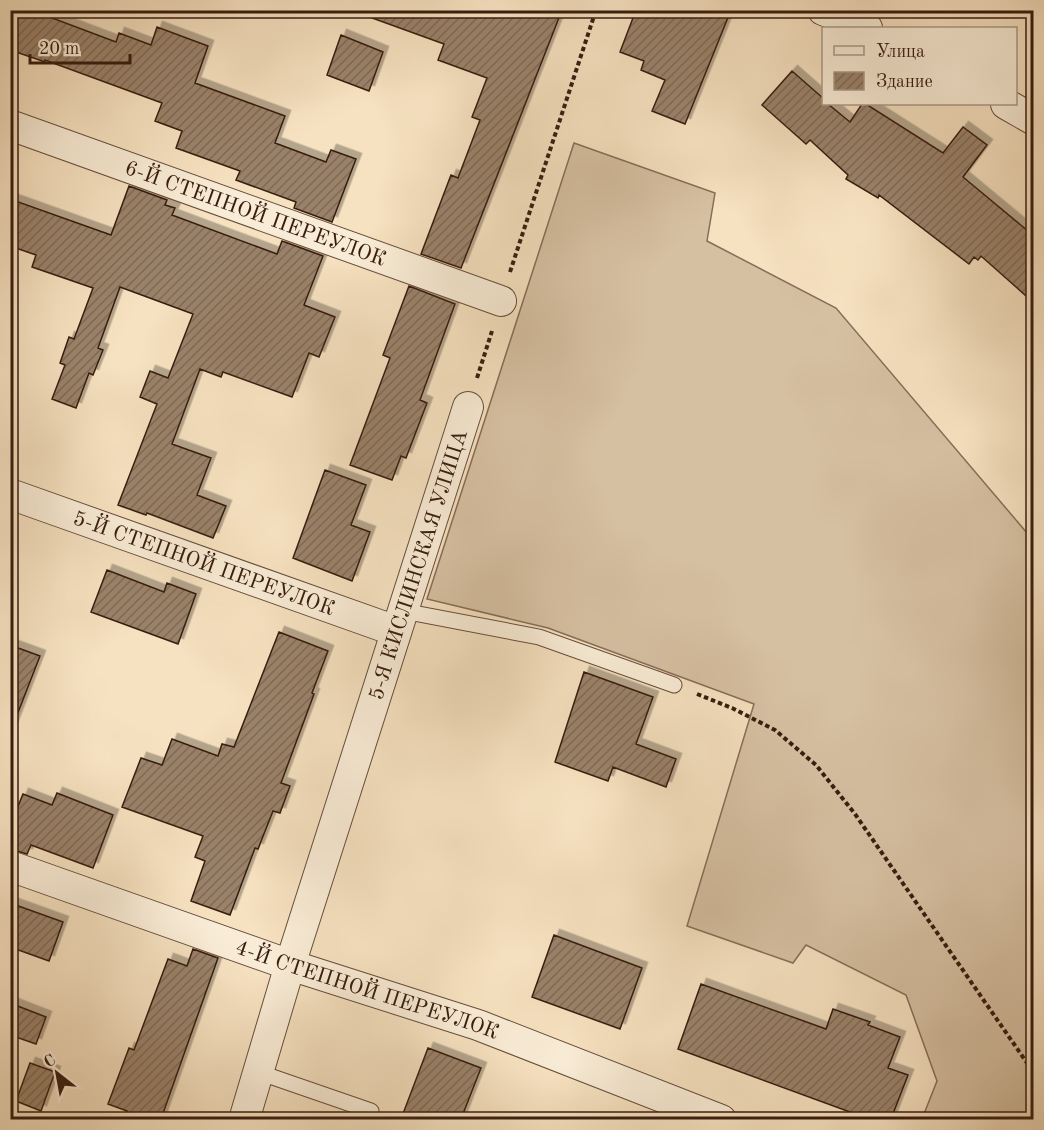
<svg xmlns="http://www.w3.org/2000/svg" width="1044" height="1130" font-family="'Old Standard TT',serif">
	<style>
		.garden { fill: #d6c0a2; stroke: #866e58; stroke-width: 1.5 }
		.building { fill: url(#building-hatch); stroke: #371c0f; stroke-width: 1.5; filter: url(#shadow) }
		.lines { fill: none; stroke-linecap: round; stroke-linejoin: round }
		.lane-casing { stroke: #674d3b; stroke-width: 17 }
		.street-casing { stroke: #674d3b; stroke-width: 32 }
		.path { stroke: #371c0f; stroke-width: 4; stroke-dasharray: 4.5 3; stroke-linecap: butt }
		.lane { stroke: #f9ecd6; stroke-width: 15 }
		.street { stroke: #f9ecd6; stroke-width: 30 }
		.labels { text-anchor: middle; stroke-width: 4.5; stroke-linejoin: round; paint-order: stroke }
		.street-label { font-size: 21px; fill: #371c0f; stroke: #f9ecd6 }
	</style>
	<defs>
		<pattern id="building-hatch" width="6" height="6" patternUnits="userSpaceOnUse" patternTransform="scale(1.5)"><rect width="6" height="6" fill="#9a826b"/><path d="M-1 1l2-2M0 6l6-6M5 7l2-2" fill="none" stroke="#7e6a56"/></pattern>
		<filter id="shadow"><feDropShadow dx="5.5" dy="-5.5" stdDeviation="0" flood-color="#0004"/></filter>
	</defs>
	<rect width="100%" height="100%" fill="#f6e1c0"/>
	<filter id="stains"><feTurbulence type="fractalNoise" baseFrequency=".00333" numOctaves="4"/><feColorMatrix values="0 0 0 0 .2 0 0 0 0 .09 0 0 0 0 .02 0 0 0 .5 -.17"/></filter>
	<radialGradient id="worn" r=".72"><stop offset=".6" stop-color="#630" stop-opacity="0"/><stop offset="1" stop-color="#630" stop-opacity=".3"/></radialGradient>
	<path class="garden" d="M574 143 715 193 707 241 836 308 1033 540V1119H922L937 1081 906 995 806 945 793 963 687 926 754 704 548 628 427 599Z"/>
	<path class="building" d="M10 10H31L116 42 119 33 151 45 157 27 208 46 195 83 285 116 275 143 326 162 331 150 356 159 332 222 294 208 296 202 236 180 240 171 176 148 182 131 155 121 162 103 45 60V62L10 50Z
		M361 10H562L461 268 421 254 451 175 458 178 480 120 472 117 487 78 438 60 444 44 361 14Z
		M636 10H731L685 124 652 111 665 80 641 70 644 61 620 52Z
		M341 35 383 52 369 91 327 75Z
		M792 71 824 99V104H828L850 122 862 104H866L943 153 963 127 987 145 963 177 1034 236V303L981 256 978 260 974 257 969 264 879 195 878 198 846 179 848 175 810 140 806 144 762 105Z
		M129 186 167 200 165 205 175 208 172 215 277 254 282 241 323 256 304 305 335 317 319 357 309 353 292 397 223 372 221 377 200 369 172 444 211 458 197 495 226 506 213 538 147 513 146 515 118 505 157 404 140 397 150 371 168 378 193 314 120 287 98 348 103 350 93 375 89 373 76 408 52 399 65 365 60 363 69 337 74 339 93 288 32 267 36 255 10 246V199L111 235Z
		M409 286 455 304 420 400 427 403 406 458 401 456 392 480 350 465 390 358 383 355Z
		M325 470 366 485 351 525 370 532 352 581 293 558Z
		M107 570 164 592 167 583 196 594 178 644 91 612Z
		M279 632 328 651 312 693 314 694 281 783 290 786 280 813 273 811 258 849 255 848 230 915 191 901 205 861 195 857 203 836 122 807 141 758 162 765 172 739 218 756 222 744 234 747Z
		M10 645 40 656 12 728H10Z
		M584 672 653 697 636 744 676 759 666 787 613 767 608 781 555 762Z
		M57 793 113 815 93 868 31 845 27 854 10 849V826L23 794 52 805Z
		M10 903 63 922 49 961 10 947Z
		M554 935 642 968 620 1029 532 997Z
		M193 949 218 958 161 1119H123L127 1111 108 1104 129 1048 134 1050 168 959 187 966Z
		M701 984 826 1029 833 1009 870 1022 868 1025 900 1037 888 1068 908 1075 891 1119H869L678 1049Z
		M10 1003 46 1017 36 1044 10 1035Z
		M428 1048 481 1068 461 1119H401Z
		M30 1063 55 1072 41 1111 16 1101Z"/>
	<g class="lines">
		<defs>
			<path id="lane" d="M403 611 539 637 674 685
				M258 1072 371 1111"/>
			<g id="street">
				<path d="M823 10 867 28"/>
				<path d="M1006 104 1034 120"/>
				<path id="s1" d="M10 125 501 301"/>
				<path id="s2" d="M10 494 396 631"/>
				<path id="s3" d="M10 866 290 965 478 1025 721 1120"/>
				<path id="s4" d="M244 1120 290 965 468 407"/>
			</g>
		</defs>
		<use href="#lane" class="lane-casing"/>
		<use href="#street" class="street-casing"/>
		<path class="path" d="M510 272 596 10
			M477 378 492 331
			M697 694 732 708 775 730 816 765 855 814 1034 1073"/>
		<use href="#lane" class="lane"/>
		<use href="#street" class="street"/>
	</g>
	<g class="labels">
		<g class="street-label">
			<text dy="7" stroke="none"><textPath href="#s1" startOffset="261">6-Й СТЕПНОЙ ПЕРЕУЛОК</textPath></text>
			<text dy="7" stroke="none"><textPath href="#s2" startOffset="206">5-Й СТЕПНОЙ ПЕРЕУЛОК</textPath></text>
			<text dy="7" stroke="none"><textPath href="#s4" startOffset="582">5-Я КИСЛИНСКАЯ УЛИЦА</textPath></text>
			<text dy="7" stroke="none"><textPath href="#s3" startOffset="378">4-Й СТЕПНОЙ ПЕРЕУЛОК</textPath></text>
		</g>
	</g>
	<rect width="1044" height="1130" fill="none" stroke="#f6e1c0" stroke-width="36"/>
	<rect x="12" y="12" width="1020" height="1106" fill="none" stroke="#371c0f" stroke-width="3"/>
	<rect x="18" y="18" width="1008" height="1094" fill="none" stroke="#371c0f" stroke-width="1.5"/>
	<rect x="822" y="27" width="195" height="78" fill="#f9ecd6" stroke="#ab9986" stroke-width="1.5"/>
	<rect x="834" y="46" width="30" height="9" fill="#f9ecd6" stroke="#ab9986" stroke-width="1.5"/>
	<text x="876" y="57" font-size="18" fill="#371c0f">Улица</text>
	<rect x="834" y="72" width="30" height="18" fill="url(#building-hatch)" stroke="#ab9986" stroke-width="1.5"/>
	<text x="876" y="87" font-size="18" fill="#371c0f">Здание</text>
	<g transform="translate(57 1073) rotate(329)" stroke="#f9ecd6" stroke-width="4.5" paint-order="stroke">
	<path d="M0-4.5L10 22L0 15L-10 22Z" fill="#371c0f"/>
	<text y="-9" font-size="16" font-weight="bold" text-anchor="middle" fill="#371c0f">С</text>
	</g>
	<path d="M30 54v9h100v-9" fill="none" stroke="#371c0f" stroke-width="3"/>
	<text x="39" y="54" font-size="18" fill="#371c0f" stroke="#f9ecd6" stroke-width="4.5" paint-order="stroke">20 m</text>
	<rect width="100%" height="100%" filter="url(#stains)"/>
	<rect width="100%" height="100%" fill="url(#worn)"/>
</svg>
